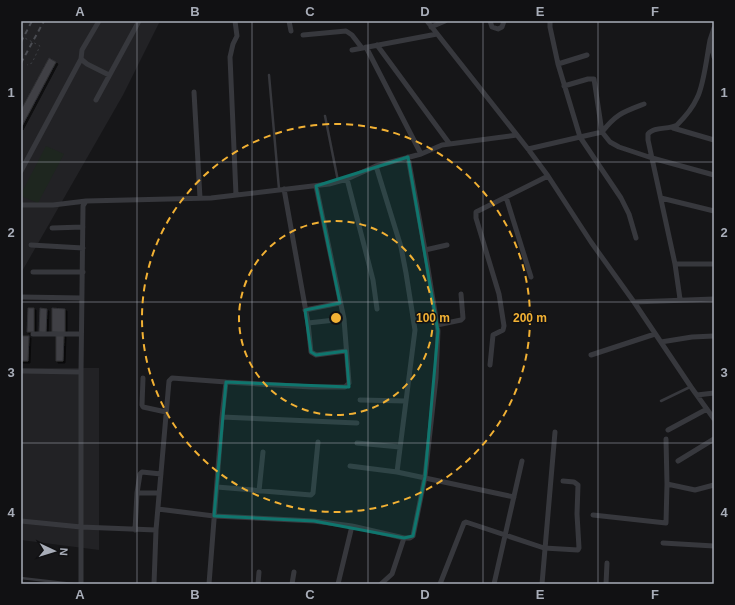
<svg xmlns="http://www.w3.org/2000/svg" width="735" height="605" font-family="Helvetica,sans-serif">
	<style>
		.built { fill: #222225 }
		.green { fill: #1e261f }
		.building { fill: #404145; stroke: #303034; filter: url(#shadow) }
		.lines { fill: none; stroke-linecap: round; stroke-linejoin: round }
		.path { stroke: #3d3f44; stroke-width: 1; stroke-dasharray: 2 3; stroke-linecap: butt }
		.service { stroke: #37383d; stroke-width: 2.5 }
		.minor { stroke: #37383d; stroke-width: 5 }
		.rail { stroke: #4a4c52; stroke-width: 2; stroke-dasharray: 5 4; stroke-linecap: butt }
		.marked { fill: #0f766e; fill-opacity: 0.2; stroke: #0f766e; stroke-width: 3; stroke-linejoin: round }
		.grid { fill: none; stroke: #a8adb8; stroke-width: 1; stroke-opacity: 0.55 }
		.ring { fill: none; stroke: #f2b134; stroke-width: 2; stroke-dasharray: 7 5 }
		.centre { fill: #f2b134; stroke: #111113; stroke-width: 2 }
		.ring-label { font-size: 12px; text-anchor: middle; font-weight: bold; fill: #f2b134; stroke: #111113; stroke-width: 3; stroke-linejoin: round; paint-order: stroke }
		.neatline { fill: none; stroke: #a8adb8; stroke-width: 1.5 }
		.grid-label { font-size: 13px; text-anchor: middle; font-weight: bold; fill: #a8adb8 }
	</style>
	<defs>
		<filter id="shadow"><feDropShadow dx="2" dy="2" stdDeviation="0" flood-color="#0009"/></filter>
	</defs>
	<rect width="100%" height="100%" fill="#161618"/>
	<path class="built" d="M21 21H160L123 95 21 273Z
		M21 368H99V550L21 540Z"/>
	<path class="green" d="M46 146 64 154 38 203 21 196V194Z"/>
	<path class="building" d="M49 58 56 62 21 128V110Z
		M28 308H34V332H27Z
		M40 308 47 309 46 333 39 332Z
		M52 308 65 309V333L52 332Z
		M56 335H64L63 361H56Z
		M22 336H29L28 361H21Z"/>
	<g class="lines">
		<path class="path" d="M21 36 40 46 32 63 27 65"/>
		<path class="service" d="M269 75 279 189
			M325 116 338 181
			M661 401 690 387
			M21 578 73 584"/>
		<path class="minor" d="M99 21 82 50 81 59 87 64 109 75
			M235 21 237 36 233 44 230 57 236 195
			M289 21 291 31
			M427 21 528 149 548 176 591 242 634 302 691 387 714 419
			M490 21 492 27 498 29 502 27 504 21
			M431 27 445 21
			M714 28 710 40 714 57
			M303 35 346 31 352 35 362 48
			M377 45 449 143
			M366 47 421 154
			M352 50 437 34
			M558 64 587 55
			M564 86 588 79H594L602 132 610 142 619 147 652 158 714 175
			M194 92 200 198
			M96 100 139 21
			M673 128 714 140
			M528 149 580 137 558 64 550 27V21
			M376 166 401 247 406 273 415 330 397 472
			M21 171 81 59
			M347 179 373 280 377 309
			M284 189 308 323 311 352 316 355 346 351
			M506 197 531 277
			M661 198 714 211
			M21 205H53L86 201
			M52 228 83 227
			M636 238 629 214 621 198 580 137 602 132C616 114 623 112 644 104
			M31 245 83 248
			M425 250 447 245
			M675 264H714
			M33 272H83
			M21 297 82 298
			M680 299 675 264 648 140V134C654 126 669 130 677 125 684 118 693 107 697 98 704 85 707 55 710 40
			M634 302 714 299
			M305 310 340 303
			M308 323 344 319
			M437 325 461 320 463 318 461 294
			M33 334H81
			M661 342 692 337 714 336
			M591 355 655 334
			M490 365 493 335 503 330 504 326 499 294 476 218V212L548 176
			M21 371 81 372
			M143 378 142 405 143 407 166 412
			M697 395 714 393
			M360 400 406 401
			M222 417 357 423
			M668 430 707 409
			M357 443 400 447
			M678 461 714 439
			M350 466 397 472 514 497
			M667 484 695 490 714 485
			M217 487 311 495 313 493 318 442
			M259 491 263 452
			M137 493H159
			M158 509 214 516 314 521 352 526 404 538H410L413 536 425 477 436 378 438 331 425 250 408 157
			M593 515 666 523 667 484 666 439
			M21 521 81 527 156 530
			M135 530 137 493 140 474 142 472 161 474
			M663 543 714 546
			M81 584V372L83 206 86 201 211 198 329 184 347 179 376 166 421 154 442 145 517 135
			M154 584 156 530 169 381 172 378 226 382
			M209 584 222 417 226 382 312 387H345L349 383 344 319 316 186
			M258 584 259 572
			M292 584 294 572
			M338 584 352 526
			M381 584 392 574 404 538
			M440 584 464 523 466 522 544 548 578 550 579 548 577 514 578 485 574 482 563 481
			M494 584 522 461
			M542 584 555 432
			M606 584 607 563"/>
		<path class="rail" d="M21 42 32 21
			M21 63 44 21"/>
	</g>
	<path class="marked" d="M408 157 438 331 425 477 413 536 404 538 314 521 214 516 226 382 349 387 346 351 316 355 311 352 305 310 340 303 316 186Z"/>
	<path class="grid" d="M137 21V584M252 21V584M368 21V584M483 21V584M598 21V584M21 162H714M21 302H714M21 443H714"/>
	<g class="ring">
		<circle cx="336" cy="318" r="97"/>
		<circle cx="336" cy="318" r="194"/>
	</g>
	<circle cx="336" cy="318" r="6" class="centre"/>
	<g class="ring-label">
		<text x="433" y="322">100 m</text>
		<text x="530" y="322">200 m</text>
	</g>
	<rect width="735" height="605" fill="none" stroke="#111113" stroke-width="44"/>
	<g transform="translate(54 551) rotate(94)" stroke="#111113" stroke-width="3" paint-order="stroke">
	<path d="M0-3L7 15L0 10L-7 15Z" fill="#a8adb8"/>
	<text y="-6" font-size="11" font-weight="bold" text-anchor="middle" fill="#a8adb8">N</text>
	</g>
	<rect x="22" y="22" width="691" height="561" class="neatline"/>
	<g class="grid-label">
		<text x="80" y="16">A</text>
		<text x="195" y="16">B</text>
		<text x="310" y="16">C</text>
		<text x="425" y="16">D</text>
		<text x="540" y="16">E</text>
		<text x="655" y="16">F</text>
		<text x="11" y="97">1</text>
		<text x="724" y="97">1</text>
		<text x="11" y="237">2</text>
		<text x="724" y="237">2</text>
		<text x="11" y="377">3</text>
		<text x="724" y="377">3</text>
		<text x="11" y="517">4</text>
		<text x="724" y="517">4</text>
		<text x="80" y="599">A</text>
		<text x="195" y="599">B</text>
		<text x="310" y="599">C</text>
		<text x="425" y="599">D</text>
		<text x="540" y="599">E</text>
		<text x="655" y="599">F</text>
	</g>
</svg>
